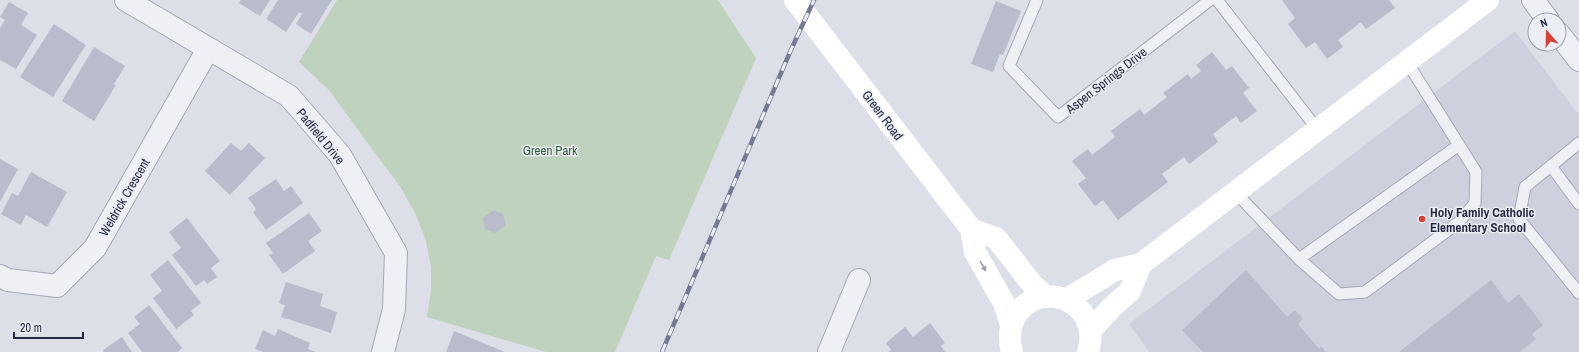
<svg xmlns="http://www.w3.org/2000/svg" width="1579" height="352" font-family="'Archivo Narrow',sans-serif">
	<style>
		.built { fill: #ced1dd }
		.green { fill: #bed2bd }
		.building { fill: #b9bccb }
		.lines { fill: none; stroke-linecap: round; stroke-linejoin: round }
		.lane-casing { stroke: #a5a8b5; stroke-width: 13 }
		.street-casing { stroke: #a5a8b5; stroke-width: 24 }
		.lane { stroke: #eff0f6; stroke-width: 11 }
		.street { stroke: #eff0f6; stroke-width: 22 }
		.secondary { stroke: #fff; stroke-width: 22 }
		.rail-casing { stroke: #757a92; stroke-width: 4.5 }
		.rail { stroke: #eceef5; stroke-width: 3; stroke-dasharray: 9; stroke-linecap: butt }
		.oneway { fill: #9d9fa9 }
		.poi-dot { fill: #d73f37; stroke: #eceef5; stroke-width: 1.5 }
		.labels { text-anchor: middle; stroke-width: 3; stroke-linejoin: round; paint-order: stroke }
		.street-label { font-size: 13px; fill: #25293f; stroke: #eceef5 }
		.park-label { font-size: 13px; fill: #315c32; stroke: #eceef5 }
		.poi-label { font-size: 13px; font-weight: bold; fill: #25293f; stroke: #eceef5; text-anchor: start }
	</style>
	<rect width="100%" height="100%" fill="#dcdfe8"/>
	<path class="built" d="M1515 31 1579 115V352H1149L1129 324Z"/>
	<path class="green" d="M337 0H718L756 58 669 260 656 256 615 352H546L427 317 431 290V268L426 241 416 215 401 188 328 89 299 62Z"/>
	<path class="building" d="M241 0H270L260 16 239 3Z
		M278 0H332L311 34 296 24 302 14 299 12 286 32 266 19Z
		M1282 0H1389L1395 8 1366 29 1361 22 1338 40 1343 47 1327 59 1315 42 1306 48 1288 24 1295 18Z
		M996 1 1021 11 1003 55 1000 54 993 72 971 64Z
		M9 2 28 13 21 25 37 35 16 69 0 60V28L5 20 0 17Z
		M54 24 86 45 53 97 20 77Z
		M94 47 125 66 114 84 116 85 94 121 62 101Z
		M1212 52 1226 70 1232 66 1249 88 1243 93 1257 111 1241 123 1236 116 1213 134 1218 142 1189 164 1184 157 1162 174 1168 182 1118 220 1103 200 1095 206 1078 184 1086 178 1072 161 1088 149 1092 155 1115 137 1111 131 1140 109 1144 115 1167 97 1163 93 1188 74 1191 79 1201 71 1196 65Z
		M231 143 241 151 249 143 265 158 230 195 205 171Z
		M0 159 18 169 0 202Z
		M31 172 67 192 47 227 26 215 21 225 1 214 12 193 18 196Z
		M276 179 284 191 291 186 303 203 266 230 253 212 256 209 248 198Z
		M494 210 503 214 506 225 495 233 485 229 483 218Z
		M309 213 322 231 308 241 315 251 283 274 269 255 273 253 266 243Z
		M187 218 220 261 211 268 217 277 207 284 204 280 196 286 172 255 181 248 169 232Z
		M168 260 201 303 191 311 194 315 176 329 153 298 162 291 150 275Z
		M1246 270 1287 317 1295 310 1303 319 1298 324 1319 349 1321 346 1326 352H1203L1182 330Z
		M1491 280 1508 303 1519 294 1543 325 1532 334 1536 339 1519 352H1399Z
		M286 282 323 294 320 306 337 312 331 333 281 317 285 305 279 303Z
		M149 305 182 348 178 352H142L128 333 140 324 134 317Z
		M930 323 945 343 941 346 945 352H889L891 350 886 343 905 327 913 337Z
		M278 329 310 343 308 349 316 352H263L255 349 263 330 275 336Z
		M454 331 505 352H446Z
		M122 337 132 352H104L103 350Z"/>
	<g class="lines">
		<defs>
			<path id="lane" d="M1037 0 1009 66 1058 117 1210 0
				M1217 0 1318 130
				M1579 143 1525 187 1519 219 1579 293
				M1551 166 1579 204
				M1236 193 1299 259 1339 294 1365 292 1459 222 1475 203 1476 172 1407 62
				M1299 259 1459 145"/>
			<path id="street" d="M126 0 289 96 340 155 396 253 394 309 383 352
				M1533 0 1548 20
				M1559 34 1579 60
				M0 276 8 280 57 286 95 248 208 49
				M829 352 859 280"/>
		</defs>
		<use href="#lane" class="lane-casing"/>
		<use href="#street" class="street-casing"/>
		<use href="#lane" class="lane"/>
		<use href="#street" class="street"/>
		<path class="secondary" d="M795 0 971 229 975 252 1004 303 1011 325
			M971 229 996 238 1032 284 1046 297
			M1066 300 1115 270 1141 264 1488 0
			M1091 330 1111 308 1130 291 1141 264
			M1012 352C1009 341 1009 330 1014 319 1037 274 1104 302 1088 352"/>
		<defs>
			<path id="rail" d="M662 352 790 52 814 0"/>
		</defs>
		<use href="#rail" class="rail-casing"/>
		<use href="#rail" class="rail"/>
	</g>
	<defs><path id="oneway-solid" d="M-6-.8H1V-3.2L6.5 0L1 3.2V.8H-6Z"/></defs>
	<use class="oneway" href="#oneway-solid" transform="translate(983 266) rotate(60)"/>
	<circle class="poi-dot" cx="1422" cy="219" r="4"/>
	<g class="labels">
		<g class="street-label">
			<text transform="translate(1106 80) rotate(-38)" y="5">Aspen Springs Drive</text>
			<text transform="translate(883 115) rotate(53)" y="5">Green Road</text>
			<text transform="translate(321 136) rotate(51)" y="5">Padfield Drive</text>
			<text transform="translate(124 197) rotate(-60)" y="5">Weldrick Crescent</text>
		</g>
		<g class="park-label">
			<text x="550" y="155">Green Park</text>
		</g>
		<g class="poi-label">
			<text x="1430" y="217">Holy Family Catholic<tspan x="1430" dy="15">Elementary School</tspan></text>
		</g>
	</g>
	<g transform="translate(1547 32) rotate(340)"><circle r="19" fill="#eceef5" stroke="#9c9fac"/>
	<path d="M0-3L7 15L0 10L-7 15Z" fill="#d73f37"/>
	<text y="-6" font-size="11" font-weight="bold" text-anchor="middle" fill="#25293f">N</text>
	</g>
	<path d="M14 332v6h69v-6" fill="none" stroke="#25293f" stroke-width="2"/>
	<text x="20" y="332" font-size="12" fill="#25293f" stroke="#eceef5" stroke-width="3" paint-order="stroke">20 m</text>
</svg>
